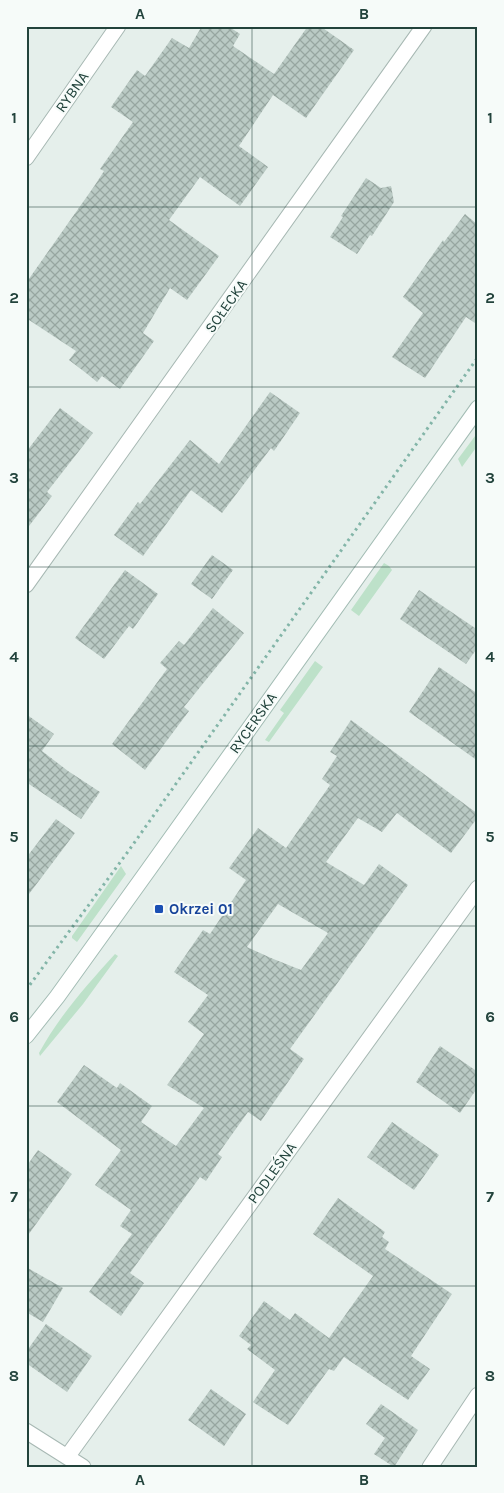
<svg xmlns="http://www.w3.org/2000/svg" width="504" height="1493" font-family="Karla,sans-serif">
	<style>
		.green { fill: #bde1c9 }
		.building { fill: url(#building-cross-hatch); fill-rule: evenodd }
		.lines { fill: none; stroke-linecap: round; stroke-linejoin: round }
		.street-casing { stroke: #a7b8b3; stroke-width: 17 }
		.secondary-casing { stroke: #a3bcb4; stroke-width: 17 }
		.path { stroke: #83b5a8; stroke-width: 3; stroke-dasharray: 2.5 4; stroke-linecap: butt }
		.street { stroke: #fff; stroke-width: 15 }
		.secondary { stroke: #fff; stroke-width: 15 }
		.grid { fill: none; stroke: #22433c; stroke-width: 1; stroke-opacity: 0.55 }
		.transit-dot { fill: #1a4fb4; stroke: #f6fbf9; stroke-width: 2 }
		.labels { text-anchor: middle; stroke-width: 4; stroke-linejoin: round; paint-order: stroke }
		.street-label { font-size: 15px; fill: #22433c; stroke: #f6fbf9 }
		.transit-label { font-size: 15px; font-weight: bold; fill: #164399; stroke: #f6fbf9; text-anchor: start }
		.neatline { fill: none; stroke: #22433c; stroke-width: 2 }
		.grid-label { font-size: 16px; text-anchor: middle; font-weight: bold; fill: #22433c }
	</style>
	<defs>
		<pattern id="building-cross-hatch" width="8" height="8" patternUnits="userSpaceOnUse" patternTransform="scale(1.25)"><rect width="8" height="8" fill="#bacac4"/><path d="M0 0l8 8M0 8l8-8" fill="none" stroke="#97a6a0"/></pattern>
	</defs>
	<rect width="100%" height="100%" fill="#e5efeb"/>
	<path class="green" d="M478 432V445L462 467 458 459Z
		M384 563 389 566 392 570 359 616 351 610Z
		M315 661 323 667 269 742 265 740 284 713 280 710Z
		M121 866 126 874 77 942 72 938V936Z
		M115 954 118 956 83 1004 40 1056 39 1053C59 1016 87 985 115 954Z"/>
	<path class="building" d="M202 26H228L240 34 233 46 274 74 308 26H320L354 50 306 118 273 95 239 146 268 167 240 206 200 177 169 220 219 256 187 300 170 288 143 333 154 341 120 389 102 376 97 382 86 373 69 360 76 351 26 318V283L95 185 104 171 100 169 133 122 111 107 137 70 145 76 172 38 189 48Z
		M366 178 381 188 391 186 394 202 372 236 370 235 357 254 330 237 343 217 341 216Z
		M465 214 478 225V325L466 317 425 378 392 357 423 313 403 297 443 240 444 242Z
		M270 392 300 413 274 451 271 448 222 513 191 490 143 556 114 535 138 502 140 504 190 440 219 464Z
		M60 408 93 433 47 492 52 496 26 530V452Z
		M212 555 233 570 212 599 191 584Z
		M125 570 158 594 133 629 129 626 104 659 75 638Z
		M419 590 478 630V647L466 664 400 619Z
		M213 608 244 633 184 707 189 711 145 770 112 744 167 669 160 663 179 641 184 645Z
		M439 667 478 694V761L409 712Z
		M26 714 54 734 42 751 68 771 100 792 81 819 26 782Z
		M351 720 478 814V817L451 853 397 813 382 832 358 818 326 862 364 885 379 864 408 885 290 1049 304 1059 261 1121 248 1112 218 1154 222 1157 206 1181 200 1177 130 1273 144 1283 121 1316 89 1292 132 1234 120 1226 131 1210 95 1185 121 1150 57 1102 84 1065 117 1088 120 1083 152 1106 141 1122 176 1146 204 1108 167 1085 204 1034 188 1022 208 995 174 972 203 930 210 934 246 880 229 868 258 828 286 848 321 798 330 785 322 779 337 756 330 752ZM278 904 328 933 301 970 271 958 247 947Z
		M56 819 75 833 26 898V858Z
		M440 1046 478 1072V1087L460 1113 416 1082Z
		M392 1122 439 1155 414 1190 367 1157Z
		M38 1150 72 1174 26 1238V1167Z
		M338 1198 385 1232 382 1237 389 1242 385 1249 452 1294 411 1356 430 1369 408 1400 344 1357 334 1371 329 1369 288 1425 253 1402 275 1370 247 1349 251 1345 239 1336 264 1301 290 1320 295 1313 329 1338 373 1276 313 1234Z
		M26 1267 63 1288 43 1322 26 1312Z
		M46 1324 92 1356 67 1392 26 1363V1352Z
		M211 1389 246 1414 224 1446 188 1420Z
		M381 1404 418 1430 394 1467 374 1454 385 1438 366 1424Z"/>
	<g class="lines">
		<defs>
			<path id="street" d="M26 158 118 26
				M26 585 424 26
				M26 1431 83 1467
				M67 1457 478 888
				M430 1467 478 1395"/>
			<path id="secondary" d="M26 1036 57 997 149 869 478 408"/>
		</defs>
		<use href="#street" class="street-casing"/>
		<use href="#secondary" class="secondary-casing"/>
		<path class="path" d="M26 990 127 853 478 357"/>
		<use href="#street" class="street"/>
		<use href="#secondary" class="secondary"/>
	</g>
	<path class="grid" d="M252 26V1467M26 207H478M26 387H478M26 567H478M26 746H478M26 926H478M26 1106H478M26 1286H478"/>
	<rect class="transit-dot" x="154" y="904" width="10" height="10" rx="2.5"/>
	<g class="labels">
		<g class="street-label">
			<text transform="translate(72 92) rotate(-55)" y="5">RYBNA</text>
			<text transform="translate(226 306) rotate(-55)" y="5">SOŁECKA</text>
			<text transform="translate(253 723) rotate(-55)" y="5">RYCERSKA</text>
			<text transform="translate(272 1173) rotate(-54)" y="5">PODLEŚNA</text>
		</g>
		<g class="transit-label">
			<text x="169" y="914">Okrzei 01</text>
		</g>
	</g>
	<rect width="504" height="1493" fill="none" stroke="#f6fbf9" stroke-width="55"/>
	<rect x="28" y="28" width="448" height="1438" class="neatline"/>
	<g class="grid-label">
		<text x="140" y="19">A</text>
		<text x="364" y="19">B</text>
		<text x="14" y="123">1</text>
		<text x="490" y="123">1</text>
		<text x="14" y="303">2</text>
		<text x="490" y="303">2</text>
		<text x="14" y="483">3</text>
		<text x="490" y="483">3</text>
		<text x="14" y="662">4</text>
		<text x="490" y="662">4</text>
		<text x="14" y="842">5</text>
		<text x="490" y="842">5</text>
		<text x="14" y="1022">6</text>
		<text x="490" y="1022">6</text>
		<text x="14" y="1202">7</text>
		<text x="490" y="1202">7</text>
		<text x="14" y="1381">8</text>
		<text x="490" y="1381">8</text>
		<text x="140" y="1485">A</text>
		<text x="364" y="1485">B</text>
	</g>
</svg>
